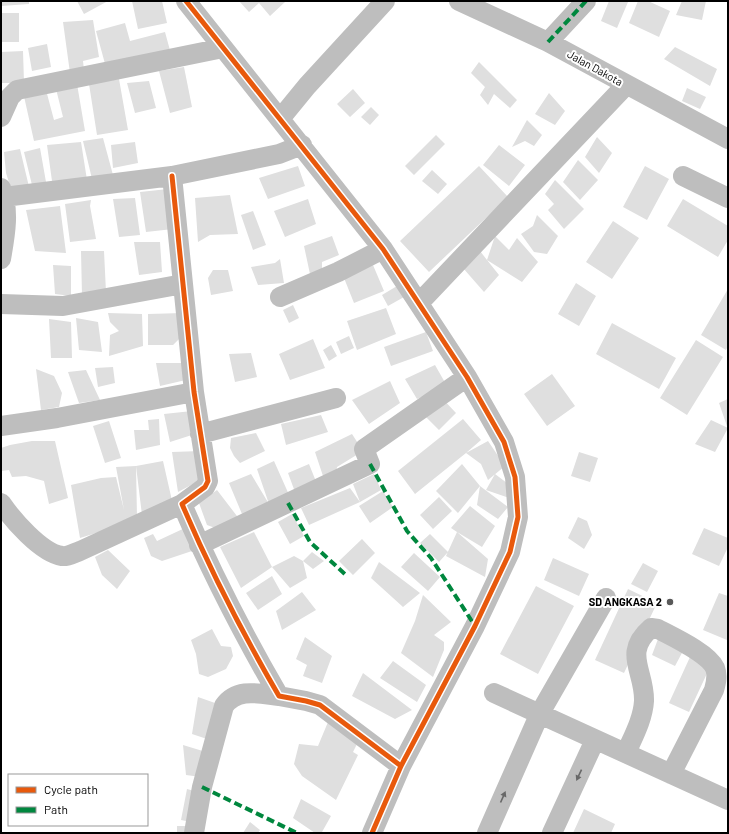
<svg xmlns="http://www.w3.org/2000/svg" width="729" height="834" font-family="Barlow,sans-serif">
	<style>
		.building { fill: #dfdfdf }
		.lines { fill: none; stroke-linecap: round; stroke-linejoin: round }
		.minor { stroke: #bebebe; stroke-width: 20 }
		.quiet { stroke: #00873e; stroke-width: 4; stroke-dasharray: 8 4; stroke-linecap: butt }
		.cycleway-casing { stroke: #fff; stroke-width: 8 }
		.cycleway { stroke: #e8590c; stroke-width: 5 }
		.oneway { fill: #686868 }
		.poi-dot { fill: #595959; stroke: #fff; stroke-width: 1.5 }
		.labels { text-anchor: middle; stroke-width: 4; stroke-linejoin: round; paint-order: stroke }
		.street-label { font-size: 11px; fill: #000; stroke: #fff }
		.poi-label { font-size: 11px; font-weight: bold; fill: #000; stroke: #fff; text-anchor: end }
	</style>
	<rect width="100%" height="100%" fill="#fff"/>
	<path class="building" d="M1 1H29V4L1 6Z
		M77 1H108L84 14Z
		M132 1H162L167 23 138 29Z
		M239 1H284L285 2 270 16 259 3 249 12Z
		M609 1 628 2 617 28 601 21Z
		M638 1H648L670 11 659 37 629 23Z
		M682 1H706L702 20 676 15Z
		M1 13H19V42H1Z
		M93 20 99 57 83 61 84 70 70 73 63 22Z
		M125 23 130 41 165 32 171 54 107 71 96 31Z
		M47 44 51 67 32 71 28 48Z
		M675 47 717 69 710 86 664 59Z
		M23 51 24 83H1V52Z
		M479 62 517 100 510 108 494 94 488 105 480 95 485 87 471 73Z
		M184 67 192 107 170 113 159 71Z
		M119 79 128 130 97 135 89 84Z
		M149 81 156 108 135 113 127 83Z
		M77 84 85 131 34 141 23 92 46 90 54 120 63 117 56 89Z
		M687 88 706 97 700 109 682 101Z
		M353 89 365 103 350 117 337 104Z
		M549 93 565 111 555 125 535 114Z
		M371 107 379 115 370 125 361 117Z
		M527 120 542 135 534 146 525 141 512 147Z
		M436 135 445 144 414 175 405 166Z
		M597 137 612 153 599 173 585 157Z
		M103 138 113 175 92 179 83 141Z
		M81 142 87 180 52 181 47 145Z
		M135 142 138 163 113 168 111 145Z
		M499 145 525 165 509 186 483 165Z
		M40 148 46 182 32 185 24 152Z
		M20 149 30 191 12 192 6 173 4 152Z
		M578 160 598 180 580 200 563 182Z
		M298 166 305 186 268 199 259 178Z
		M479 166 508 197 429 272 400 241Z
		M645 166 669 179 647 220 623 207Z
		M432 170 447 184 438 194 422 181Z
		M555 180 584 209 564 229 548 210 554 204 545 194Z
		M168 189 173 229 146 232 140 192Z
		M230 195 238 234 210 235 198 242 195 198Z
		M135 198 140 235 119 237 113 199Z
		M308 199 316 224 285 237 274 211Z
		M683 199 728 226V240L718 257 667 226Z
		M91 200 90 206 96 239 70 242 65 204Z
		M60 206 66 253 35 251 26 210Z
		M253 211 266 245 253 250 241 215Z
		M537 215 558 236 547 254 534 252 521 234 533 226Z
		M613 221 639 238 612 279 586 262Z
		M332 236 339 255 322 262V271L310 274 304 246Z
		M495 236 509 250 517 238 538 262 522 282 487 260 499 275 484 292 463 268 480 251 487 260Z
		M134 242H160L162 272 139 275Z
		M81 251H104L106 292 82 295Z
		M280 259 284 283 258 285 251 267 275 263Z
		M53 265 71 266V296L55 294Z
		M373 265 384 291 354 303 344 278Z
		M213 270H228L233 291 211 295 208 278Z
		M576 283 596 296 579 326 558 314Z
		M397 286 404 297 388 306 382 295Z
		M728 289V346L726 350 701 335Z
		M293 305 299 318 289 323 283 310Z
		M386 308 396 334 357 350 347 321Z
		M108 313 142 314 143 346 109 356 110 335 119 331 110 322Z
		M183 313 185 333 173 345H148V314Z
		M76 318 98 322 102 352 79 350Z
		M49 319 71 322 72 358H51Z
		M612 323 676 358 659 389 596 354Z
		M426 332 433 351 391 366 384 347Z
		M349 336 354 348 341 354 336 342Z
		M313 339 325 368 290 380 279 354Z
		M696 340 723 357 687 415 660 398Z
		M331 345 337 356 329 361 323 350Z
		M251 353 257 377 235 382 229 354Z
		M156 363H186L190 379 160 386Z
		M435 365 447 386 417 399 405 379Z
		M113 367 115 383 98 387 95 368Z
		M36 369 54 376 62 393 59 407 41 410Z
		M86 370 100 400 79 403 68 372Z
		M552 374 575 406 547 426 524 394Z
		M390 381 400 403 369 424 352 400Z
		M440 396 456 413 439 430 425 416Z
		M728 399V429L719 403Z
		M192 411 195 434 170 442 164 414Z
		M321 415 328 432 286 445 281 424Z
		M159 419 160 445 136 450 134 430H149L148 420Z
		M463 419 481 440 466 453 488 441 505 466 488 480 481 464 466 453 415 494 398 471Z
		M711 420 728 428 715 452 695 444Z
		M109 421 121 458 105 463 93 426Z
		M256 433 265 451 240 463 234 456 230 448 231 438Z
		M352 434 363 451 337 467 336 474 324 479 315 452Z
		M32 441H55L68 498 49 504 44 481 26 476 12 477 9 470 1 471V448L10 445Z
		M201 451 206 477 178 492 172 452Z
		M579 452 598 458 590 482 571 476Z
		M163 461 173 505 142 515 136 466Z
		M274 461 290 497 269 504 257 469Z
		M309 464 317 484 295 492 288 473Z
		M462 464 480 486 458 513 436 491Z
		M136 466 137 517 106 530 80 538 71 485 101 478 116 477 124 510 116 467Z
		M251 474 269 504 242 514 229 483Z
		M374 474 381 490 360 502 353 484Z
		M495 474 515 489 512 499 486 490Z
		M480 486 508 507 498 519 477 505Z
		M350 488 360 502 309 525 301 508Z
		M217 490 240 520 218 529 207 525 199 503Z
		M383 491 393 507 370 523 359 506Z
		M439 497 452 511 433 529 420 515Z
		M470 506 495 526 482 547 457 532 488 559 485 577 446 556 457 532 451 528Z
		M292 514 304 536 290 544 278 522Z
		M578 517 587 521 592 535 584 549 568 538Z
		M187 527 195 550 162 561 151 556 144 538 153 534 157 541Z
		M704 528 728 538V547L719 566 692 554Z
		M254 532 272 567 241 588 220 547Z
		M430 534 448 552 439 562 420 543Z
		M362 539 375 553 353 575 339 561Z
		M108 550 130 571 117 589 102 575 95 557Z
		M312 552 324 561 313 569 303 561 307 578 290 588 272 567 294 556 303 561Z
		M414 553 440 577 428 591 401 567Z
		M553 558 589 574 579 596 544 580Z
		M379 562 420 593 403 607 371 578Z
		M643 563 658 571 647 592 631 584Z
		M272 576 282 594 258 610 246 593Z
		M536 586 574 606 538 674 500 654Z
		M628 589 657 603 624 673 595 660Z
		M302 592 316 610 282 630 276 611Z
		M719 593 728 596 727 640 703 630Z
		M423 595 451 622 434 635 444 642V650L433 677 401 653 415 621Z
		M212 629 221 646 231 647 233 656 226 669 208 677 199 674 196 654 191 640Z
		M305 637 332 656 322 683 303 676 307 665 296 659Z
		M658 639 683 651 675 666 652 655Z
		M690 657 710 667 689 712 669 703Z
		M393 661 426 685 417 702 380 678Z
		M363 673 412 710 395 719 352 696Z
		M198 697 215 703 207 739 192 734Z
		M328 722 357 744 353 752 358 755 336 800 302 776 294 764 299 744 318 746Z
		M183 745 206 752 201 777 186 775Z
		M187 789 198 792 191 822 181 820Z
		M301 799 331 816 322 832 315 833 293 818Z
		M584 809 615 824 611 833H573Z
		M250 822 260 830 258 833H243Z
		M177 826H193V833H177Z"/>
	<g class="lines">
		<path class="minor" d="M186 1 383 249 467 377 504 442 515 477 518 517 510 552 475 626 401 766 372 833
			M459 1 548 42 728 139
			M548 42 586 1
			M1 117 10 97 17 90 223 48
			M280 119 307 86 385 1
			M172 176 194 392 208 481 205 487 182 504C210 570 243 634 279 696L306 701 320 705 401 766
			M683 176 728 198
			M1 188C10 210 5 236 1 259
			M4 197 172 176 279 154 302 145
			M280 297 338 272 383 249
			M420 302 626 85
			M1 304 63 306 183 284
			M1 426 57 418 194 392
			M200 434 336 398
			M1 503C12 519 41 553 62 556 68 557 74 553 80 551L182 504
			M199 545 370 464 364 449 467 377
			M494 693 728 800
			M626 753C633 737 643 719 644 701 645 671 622 653 651 628L658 629C673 637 708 653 715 668 718 676 716 683 714 690L671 774
			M194 833 202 787 224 706C237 687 260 694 279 696
			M487 833 540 713 606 598
			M552 833 595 740"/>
		<path class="quiet" d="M548 42 586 1
			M370 464 407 531 431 558 475 626
			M288 503 310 542 347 576
			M202 787 297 833"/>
		<defs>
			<path id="cycleway" d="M186 1 383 249 467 377 504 442 515 477 518 517 510 552 475 626 401 766 372 833
				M172 176 194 392 208 481 205 487 182 504C210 570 243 634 279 696L306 701 320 705 401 766"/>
		</defs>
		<use href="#cycleway" class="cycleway-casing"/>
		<use href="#cycleway" class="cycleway"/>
	</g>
	<defs><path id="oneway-solid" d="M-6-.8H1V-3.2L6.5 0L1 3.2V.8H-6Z"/></defs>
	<g class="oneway">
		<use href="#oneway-solid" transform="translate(579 775) rotate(115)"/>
		<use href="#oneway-solid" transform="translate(503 797) rotate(-66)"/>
	</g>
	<circle class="poi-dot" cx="670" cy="602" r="4"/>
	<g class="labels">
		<g class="street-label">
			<text transform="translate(595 68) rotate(29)" y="4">Jalan Dakota</text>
		</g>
		<g class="poi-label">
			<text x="662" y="606">SD ANGKASA 2</text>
		</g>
	</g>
	<rect width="729" height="834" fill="none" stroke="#000000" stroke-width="4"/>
	<rect x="8" y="774" width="140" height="52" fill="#ffffff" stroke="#999999"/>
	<rect x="16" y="787" width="20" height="6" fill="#e8590c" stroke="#999999"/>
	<text x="44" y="794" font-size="12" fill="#000000">Cycle path</text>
	<rect x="16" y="807" width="20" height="6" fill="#00873e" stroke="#999999"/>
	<text x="44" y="814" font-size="12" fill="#000000">Path</text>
</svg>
